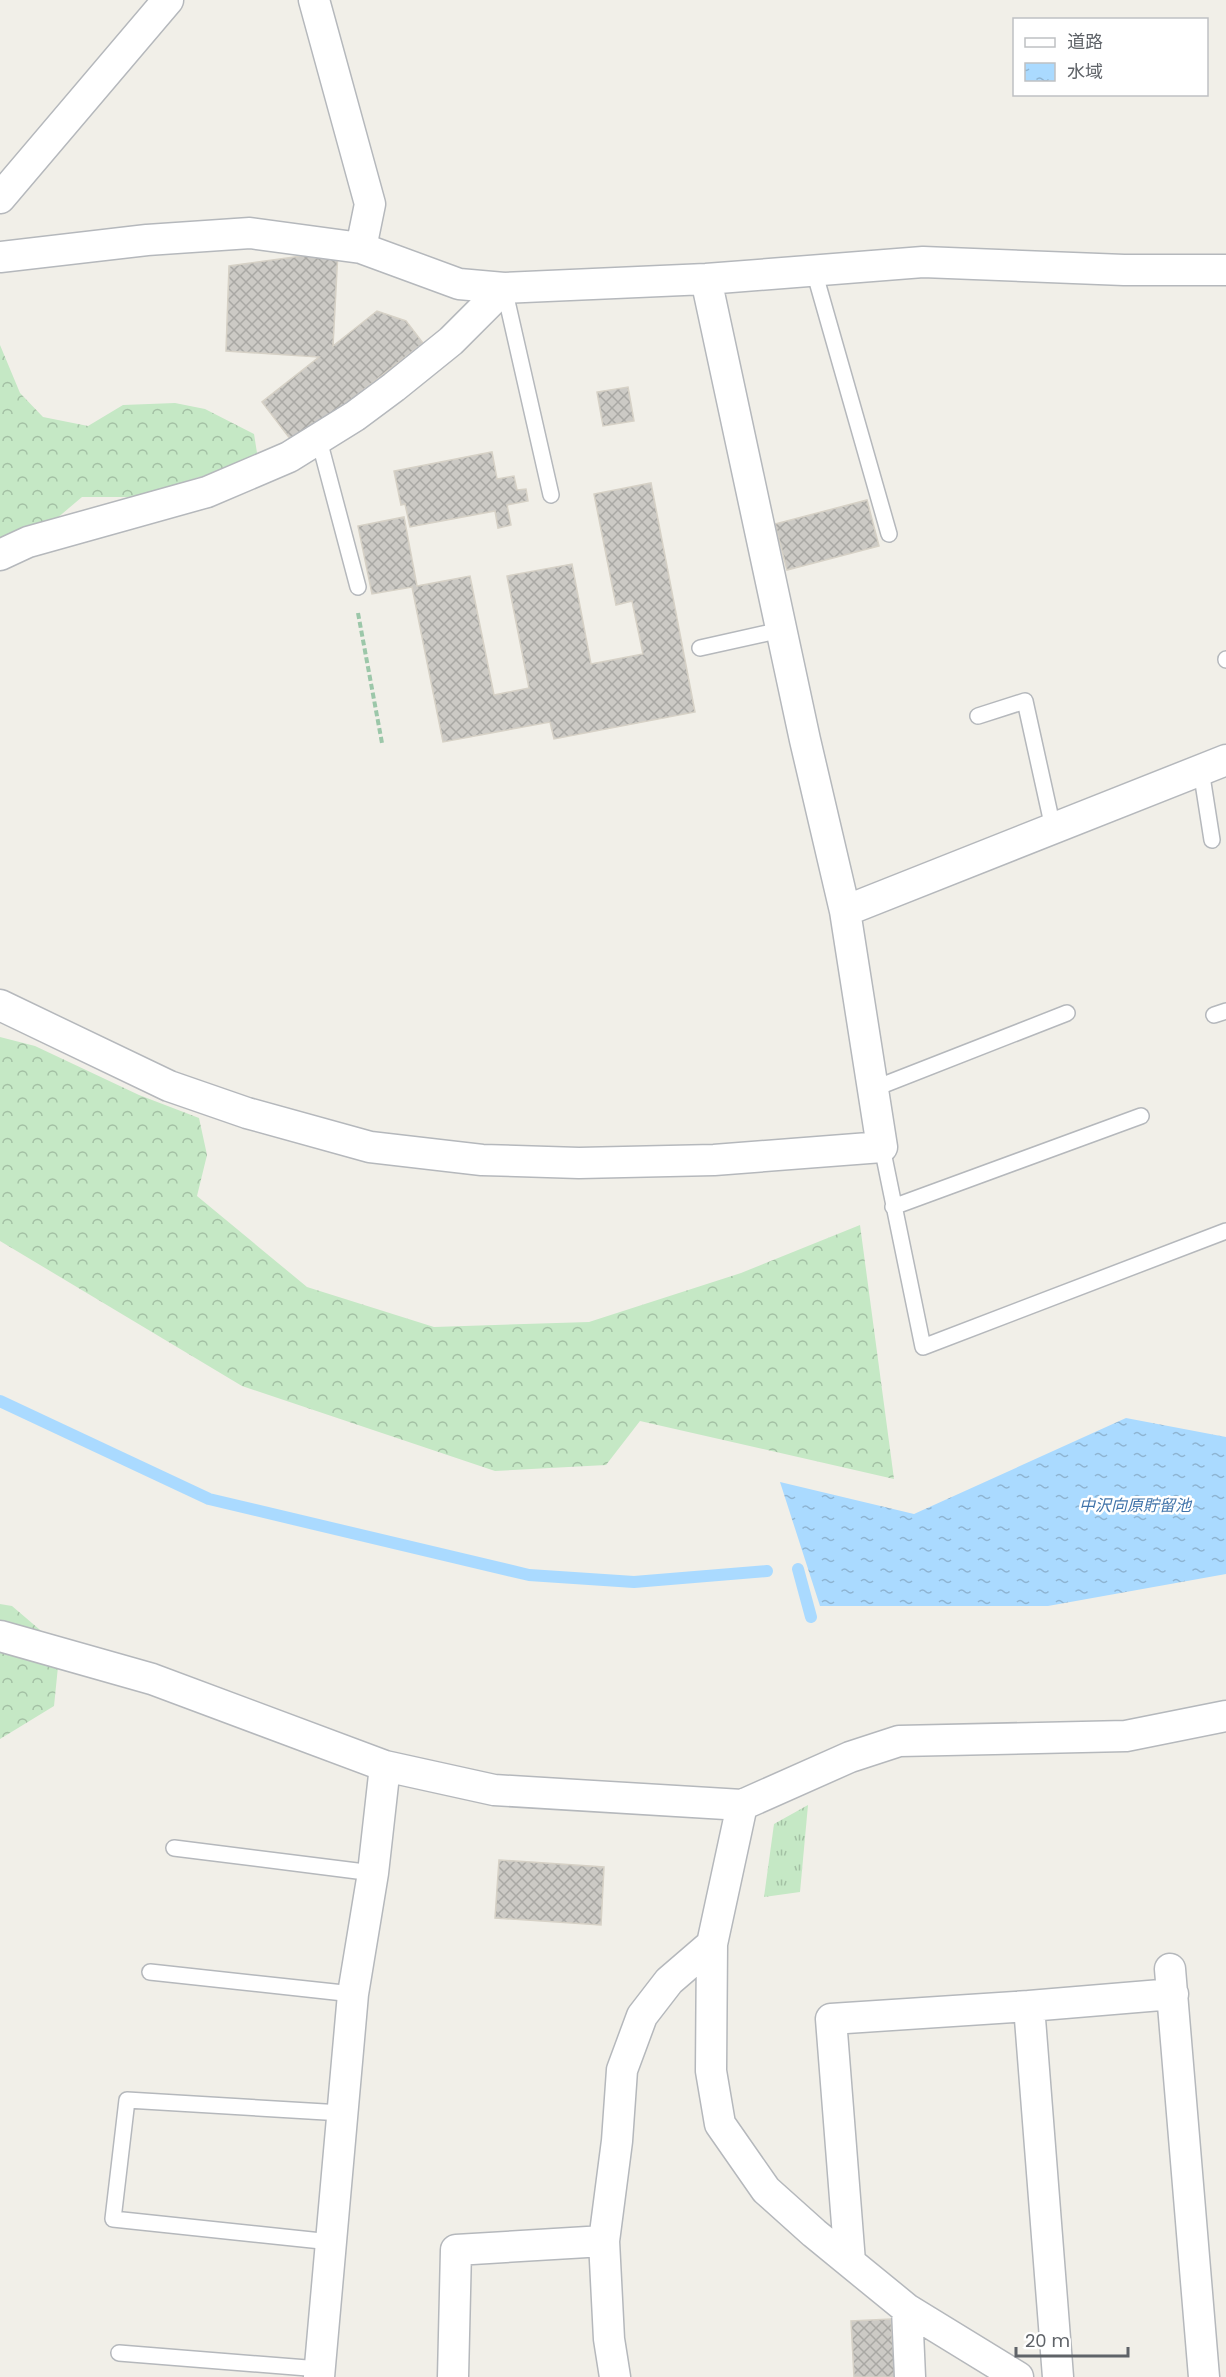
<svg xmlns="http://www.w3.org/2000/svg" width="1226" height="2377" font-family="Poppins,'Noto Sans JP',sans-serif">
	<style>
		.forest { fill: url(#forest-crowns) }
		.park { fill: url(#park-tufts) }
		.water { fill: url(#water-ripples) }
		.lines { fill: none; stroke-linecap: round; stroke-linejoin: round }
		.stream { stroke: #aadaff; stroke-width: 12 }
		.building { fill: url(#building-cross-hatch); stroke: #d6d1c6; stroke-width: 1.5 }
		.lane-casing { stroke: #b5b8bc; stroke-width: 18 }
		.street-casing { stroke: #b5b8bc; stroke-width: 33 }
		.path { stroke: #9cc7a9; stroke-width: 4; stroke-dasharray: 6 3; stroke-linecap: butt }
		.lane { stroke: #fff; stroke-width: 15 }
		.street { stroke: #fff; stroke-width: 30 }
		.labels { text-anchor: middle; stroke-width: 5; stroke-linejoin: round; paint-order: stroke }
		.water-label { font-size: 16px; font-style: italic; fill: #4174aa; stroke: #fff }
	</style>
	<defs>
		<pattern id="forest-crowns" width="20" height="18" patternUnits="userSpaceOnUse" patternTransform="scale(1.5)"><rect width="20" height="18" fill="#c5e8c5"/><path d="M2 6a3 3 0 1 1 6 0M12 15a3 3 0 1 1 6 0" fill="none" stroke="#a3c0a4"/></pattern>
		<pattern id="park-tufts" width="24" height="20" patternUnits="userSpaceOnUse" patternTransform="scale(1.5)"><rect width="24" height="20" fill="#c5e8c5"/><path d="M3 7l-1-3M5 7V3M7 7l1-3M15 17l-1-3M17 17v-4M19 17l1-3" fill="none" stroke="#a3c0a4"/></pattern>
		<pattern id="water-ripples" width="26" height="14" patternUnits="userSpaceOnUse" patternTransform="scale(1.5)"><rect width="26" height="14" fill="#aadaff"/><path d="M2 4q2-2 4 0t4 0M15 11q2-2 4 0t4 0" fill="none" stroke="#8eb4d2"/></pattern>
		<pattern id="building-cross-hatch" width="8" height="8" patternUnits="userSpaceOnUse" patternTransform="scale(1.5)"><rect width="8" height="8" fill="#cccac5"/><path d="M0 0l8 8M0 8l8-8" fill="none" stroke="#a9a8a4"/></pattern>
	</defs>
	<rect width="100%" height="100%" fill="#f1efe8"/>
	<path class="forest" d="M0 345 20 393 43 417 88 426 123 405 175 403 205 409 254 434 258 459 135 497H82L56 519 0 541Z
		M0 1037 35 1046 139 1095 199 1118 207 1155 197 1196 307 1287 434 1327 589 1322 741 1273 860 1225 894 1479 640 1421 606 1465 495 1471 242 1386 0 1241Z
		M0 1604 12 1606 60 1647 54 1706 0 1739Z"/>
	<path class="park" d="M808 1805 800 1892 764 1897 774 1824Z"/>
	<path class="water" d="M1126 1418 1226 1437V1574L1048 1606H820L780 1482 914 1514Z"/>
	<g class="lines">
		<path class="stream" d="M0 1401 209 1499 529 1575 634 1582 767 1571
			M798 1569 811 1617"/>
	</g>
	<path class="building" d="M338 251 333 346 377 311 406 321 423 343 294 444 262 402 319 357 226 351 229 266Z
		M628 387 634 421 603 426 597 392Z
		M492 452 497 479 514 476 517 490 526 489 528 501 507 505 511 525 498 528 495 511 410 527 405 504 401 505 394 471Z
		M651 483 695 712 554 739 550 722 443 742 412 587 372 594 358 526 404 517 417 586 470 576 494 695 529 688 507 576 572 564 591 664 643 654 632 601 616 605 594 494Z
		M867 500 879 546 787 570 775 524Z
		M499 1860 604 1867 601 1925 495 1918Z
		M891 2319 895 2377H854L851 2321Z"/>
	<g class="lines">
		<defs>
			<path id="lane" d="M814 271 889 534
				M504 288 551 495
				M319 440 358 587
				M700 648 781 630
				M1226 659V660
				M978 716 1025 701 1053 828
				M1201 770 1212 840
				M1214 1015 1226 1011
				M873 1089 1067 1013
				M882 1147 923 1347 1226 1231
				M893 1207 1141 1116
				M174 1848 373 1873
				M150 1972 353 1994
				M331 2242 113 2219 127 2100 342 2113
				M119 2353 320 2369"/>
			<path id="street" d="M314 0 370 204 361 248
				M0 198 168 0
				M0 257 147 240 250 233 361 248 459 284 504 288 706 279 923 262 1124 270H1226
				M0 555 28 542 207 492 289 457 355 416 394 387 451 341 504 288
				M845 911 1226 760
				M0 1005 169 1086 247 1113 370 1147 482 1160 579 1163 714 1160 882 1147 845 911 805 740 706 279
				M0 1636 152 1679 385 1766 494 1790 742 1805 850 1757 899 1741 1126 1736 1226 1716
				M742 1805 712 1944 711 2071 720 2124 766 2190 814 2233 907 2309 1018 2377
				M1170 1969 1204 2377
				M1029 2006 1173 1994
				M850 2262 831 2019 1029 2006 1058 2377
				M907 2309 910 2377
				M319 2377 353 1994 373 1873 385 1766
				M453 2377 456 2250 604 2241
				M615 2377 609 2339 604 2241 617 2141 622 2070 642 2016 669 1981 712 1944"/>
		</defs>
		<use href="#lane" class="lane-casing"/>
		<use href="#street" class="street-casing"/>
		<path class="path" d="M358 613 382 743"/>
		<use href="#lane" class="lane"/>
		<use href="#street" class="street"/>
	</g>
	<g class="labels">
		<g class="water-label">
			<text x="1135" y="1511">中沢向原貯留池</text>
		</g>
	</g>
	<rect x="1013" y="18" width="195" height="78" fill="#ffffff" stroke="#bfc1c3" stroke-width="1.5"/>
	<rect x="1025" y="38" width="30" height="9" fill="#ffffff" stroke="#bfc1c3" stroke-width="1.5"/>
	<text x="1067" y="48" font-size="18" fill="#5f6368">道路</text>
	<rect x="1025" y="63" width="30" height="18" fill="url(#water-ripples)" stroke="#bfc1c3" stroke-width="1.5"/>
	<text x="1067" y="78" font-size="18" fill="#5f6368">水域</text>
	<path d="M1016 2347v9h112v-9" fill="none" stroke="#5f6368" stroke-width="3"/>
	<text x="1025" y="2347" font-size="18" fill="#5f6368" stroke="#ffffff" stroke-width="4.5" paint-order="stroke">20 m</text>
</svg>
